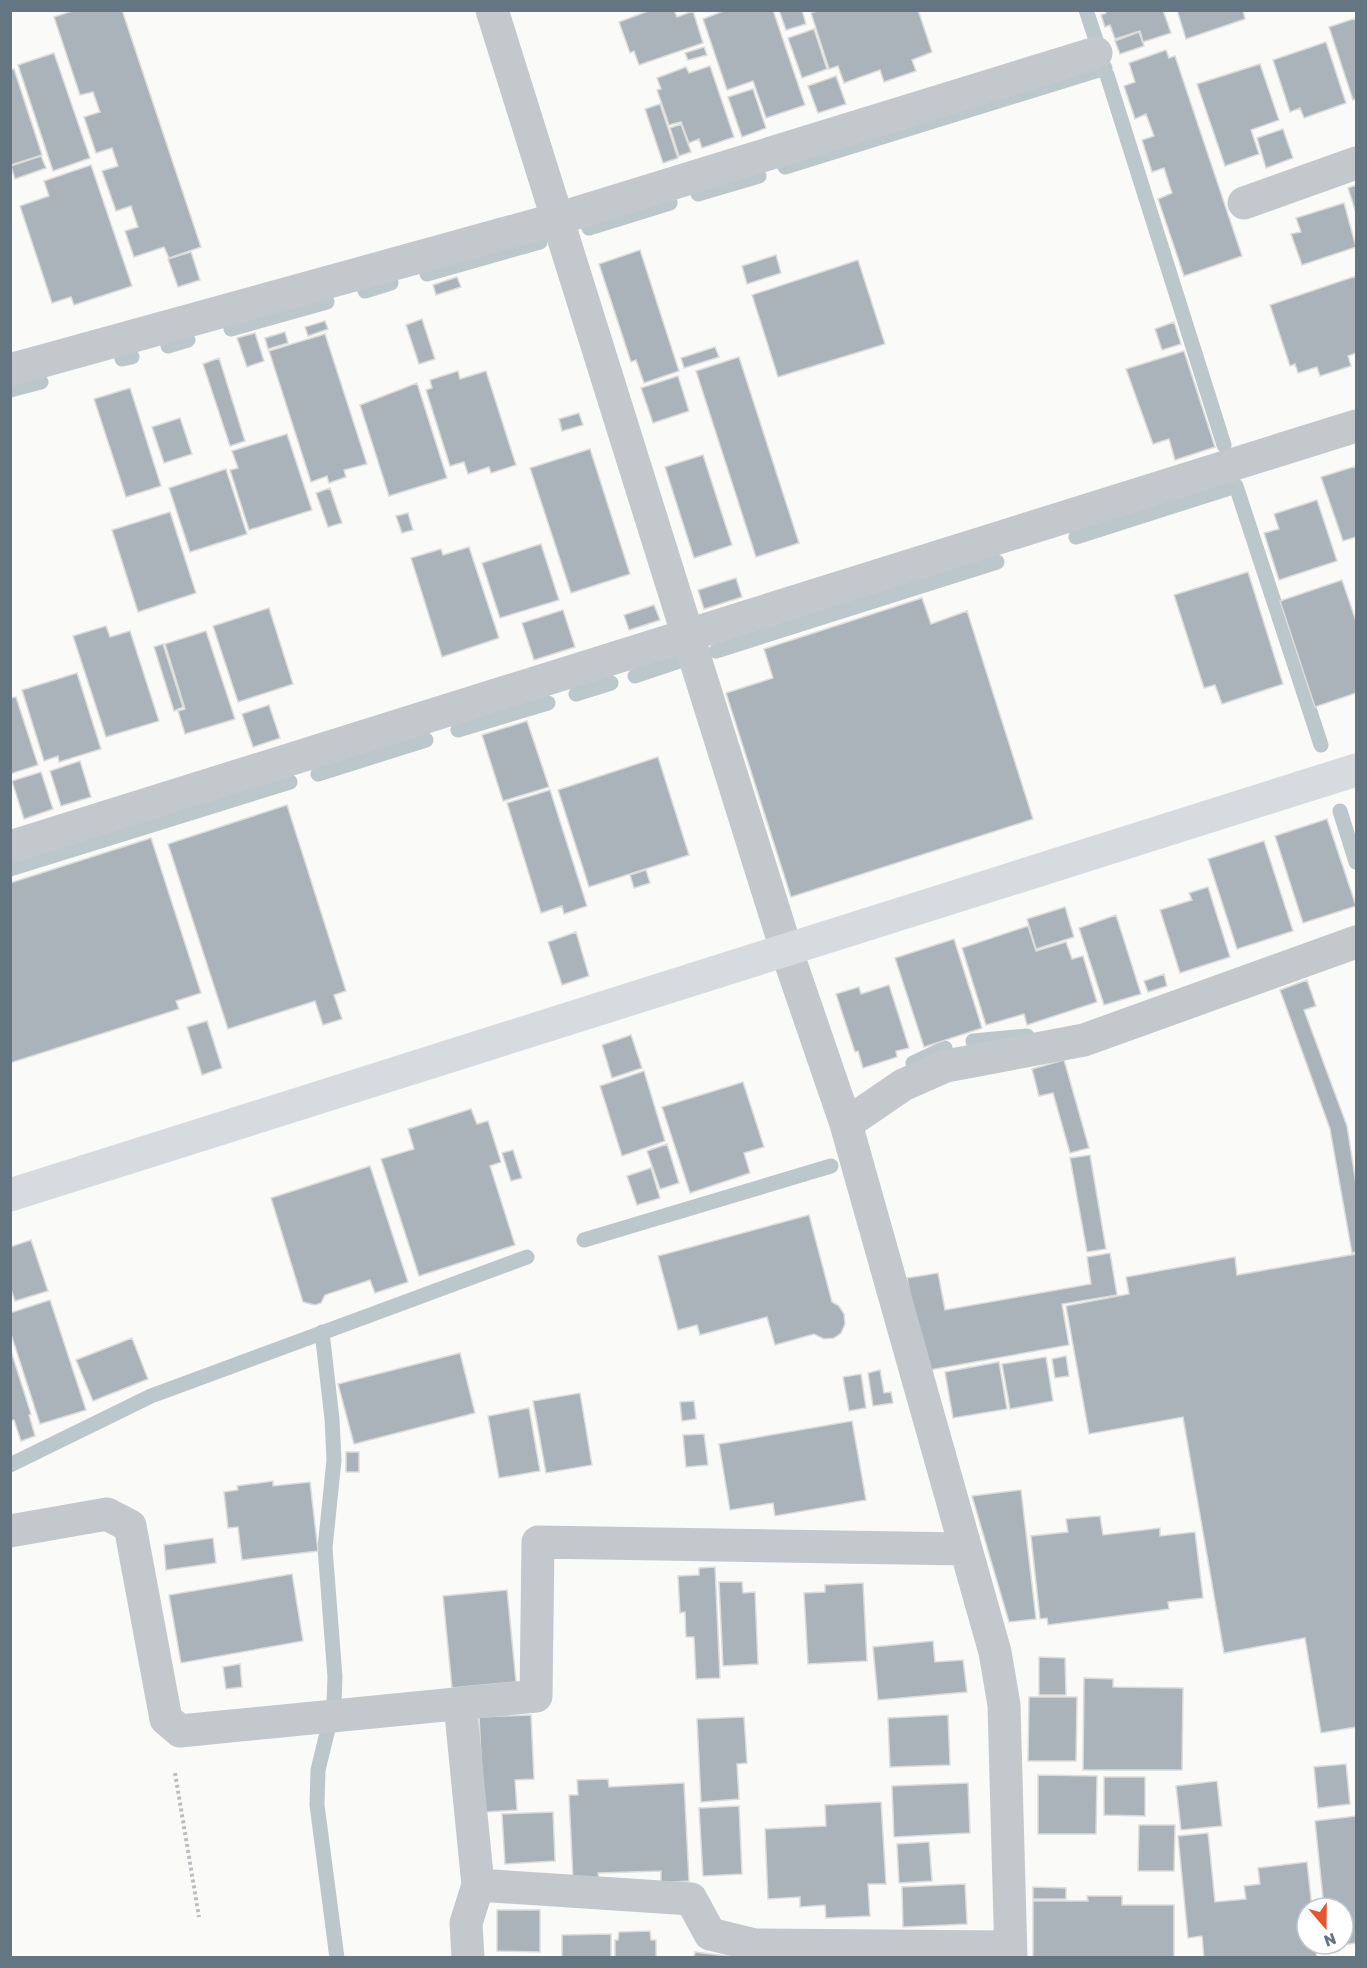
<svg xmlns="http://www.w3.org/2000/svg" width="1367" height="1968" font-family="Rubik,sans-serif">
	<style>
		.lines { fill: none; stroke-linecap: round; stroke-linejoin: round }
		.stream { stroke: #bbc7cb; stroke-width: 15 }
		.building { fill: #aab3b9; stroke: #dcdcda; stroke-width: 1.5 }
		.path { stroke: #bbbfc2; stroke-width: 4; stroke-dasharray: 3 3; stroke-linecap: butt }
		.street { stroke: #c3c8cc; stroke-width: 33 }
		.secondary { stroke: #d6dbdf; stroke-width: 33 }
	</style>
	<rect width="100%" height="100%" fill="#fafaf8"/>
	<g class="lines">
		<path class="stream" d="M1086 10 1096 40
			M1107 75 1224 445
			M785 167 1105 68
			M698 194 759 176
			M589 228 670 203
			M427 274 540 242
			M365 291 391 283
			M231 329 327 302
			M168 346 188 340
			M122 359 132 357
			M10 390 41 382
			M1076 537 1236 486 1321 745
			M716 651 997 562
			M635 676 677 662
			M576 694 611 683
			M458 730 548 703
			M318 774 426 740
			M1340 811 1356 862
			M10 869 290 782
			M973 1041 1027 1036
			M913 1063 945 1048
			M584 1240 831 1166
			M322 1332 332 1419 334 1460 325 1548 335 1677 334 1702
			M10 1465 151 1396 527 1257
			M328 1729 318 1770 317 1805 337 1958"/>
	</g>
	<path class="building" d="M75 10H122L201 247 169 258 164 247 134 257 125 231 138 227 131 206 116 211 102 171 118 166 112 148 96 153 84 117 100 112 93 92 80 95 54 17Z
		M651 10H674L677 17 693 11 703 43 639 65 634 51 630 53 619 22Z
		M726 10H773L805 105 766 118 753 81 727 90 703 19Z
		M779 10H802L806 24 786 30Z
		M819 10H918L932 52 912 60 916 71 884 82 880 70 844 83 838 66 829 69 811 13Z
		M1105 10H1163L1171 33 1143 42 1140 31 1115 39 1110 25 1105 27 1101 15 1106 13Z
		M1177 10H1243L1245 19 1186 39Z
		M1356 18V98L1353 100 1329 27Z
		M814 29 827 69 802 78 788 38Z
		M1139 32 1144 46 1120 54 1115 41Z
		M1326 42 1346 103 1304 118 1300 108 1290 112 1273 60Z
		M704 47 707 55 688 60 685 53Z
		M1166 50 1169 58 1175 56 1242 256 1184 276 1158 199 1172 193 1164 168 1152 172 1142 140 1154 136 1146 114 1135 119 1124 86 1135 82 1129 63Z
		M54 53 90 158 53 171 18 65Z
		M1260 64 1279 120 1251 130 1259 154 1225 166 1197 84Z
		M710 66 734 137 702 148 699 139 689 143 681 122 669 125 657 90 661 89 657 78 686 67 689 73Z
		M14 69 42 155 11 165 10 70Z
		M836 76 846 104 818 113 808 86Z
		M753 89 766 128 742 137 728 97Z
		M660 104 678 158 663 163 645 109Z
		M681 124 691 152 679 156 670 128Z
		M1283 129 1293 158 1266 168 1257 138Z
		M41 156 46 168 15 179 11 166Z
		M91 165 132 286 74 305 71 297 52 303 20 206 49 196 44 181Z
		M1356 185V213L1348 188Z
		M1344 203 1356 247 1302 265 1291 234 1301 232 1296 218Z
		M640 250 679 371 644 383 636 360 631 362 599 264Z
		M191 252 200 280 178 287 168 259Z
		M776 255 781 273 747 284 742 266Z
		M858 260 885 344 778 377 752 295Z
		M1356 276V353L1348 356 1351 366 1320 376 1317 367 1298 373 1295 364 1290 366 1270 305Z
		M457 277 461 287 436 295 433 285Z
		M422 319 435 359 419 364 406 325Z
		M325 321 328 329 308 336 305 327Z
		M1174 322 1181 344 1162 350 1155 329Z
		M285 332 288 343 268 349 265 338Z
		M255 333 264 361 247 367 237 338Z
		M325 334 367 464 344 470 346 477 329 483 327 476 311 482 269 351Z
		M715 347 719 357 684 368 681 358Z
		M1184 351 1215 447 1175 460 1169 439 1153 444 1126 369Z
		M739 357 799 543 756 557 696 371Z
		M219 358 245 441 230 446 203 364Z
		M458 371 460 379 486 371 516 465 491 473 489 467 468 474 464 462 450 466 426 390 432 388 430 380Z
		M678 376 689 411 653 423 641 388Z
		M417 383 447 478 389 496 360 405Z
		M130 388 161 486 126 497 94 399Z
		M579 413 583 425 562 431 559 419Z
		M180 418 192 454 164 463 152 427Z
		M287 434 312 510 249 530 230 470 238 468 232 451Z
		M590 449 630 574 571 593 530 468Z
		M703 455 732 545 694 558 665 467Z
		M1356 466V537L1343 541 1321 477Z
		M226 469 247 534 190 552 169 488Z
		M330 488 342 523 328 527 316 493Z
		M1317 500 1337 561 1279 580 1264 533 1279 529 1274 514Z
		M170 512 196 593 138 612 112 530Z
		M408 513 413 530 402 533 396 516Z
		M541 544 559 600 500 618 482 563Z
		M469 547 499 638 442 657 411 558 441 549 443 555Z
		M1248 572 1283 684 1222 704 1215 685 1204 688 1174 595Z
		M736 578 742 597 704 609 698 590Z
		M1342 580 1356 621V693L1315 707 1280 601Z
		M922 598 931 624 967 611 1033 819 791 897 726 693 773 678 764 649Z
		M654 605 660 620 629 630 624 615Z
		M269 608 293 684 238 702 213 626Z
		M563 610 575 647 534 660 522 623Z
		M106 626 110 637 130 631 159 721 106 737 73 636Z
		M206 631 235 719 185 734 178 711 185 709 165 644Z
		M163 644 183 707 174 711 154 647Z
		M77 673 101 749 59 762 58 756 44 761 22 690Z
		M16 697 38 765 10 774V698Z
		M269 705 280 738 253 747 242 714Z
		M527 721 549 787 503 801 482 735Z
		M658 757 689 855 589 887 558 790Z
		M80 761 91 797 61 806 50 771Z
		M41 772 53 809 24 819 12 781Z
		M550 790 587 906 564 914 562 906 541 913 507 803Z
		M287 805 346 991 334 995 342 1019 323 1025 315 1001 228 1029 168 844Z
		M1327 819 1356 906 1303 923 1275 836Z
		M151 838 201 993 176 1001 179 1009 10 1063V883Z
		M1264 841 1293 931 1237 949 1208 859Z
		M646 870 650 883 634 888 630 875Z
		M1208 887 1230 957 1180 973 1160 910 1192 900 1189 893Z
		M1065 907 1074 937 1036 949 1027 919Z
		M1116 915 1141 994 1104 1005 1079 928Z
		M1028 926 1036 951 1066 942 1072 959 1083 956 1097 1002 1027 1025 1024 1014 986 1025 962 948Z
		M576 932 589 976 562 985 548 942Z
		M954 939 982 1028 924 1047 895 958Z
		M1164 974 1167 986 1148 992 1144 981Z
		M1307 980 1316 1006 1304 1010 1347 1126 1356 1184V1252L1352 1253 1330 1129 1280 990Z
		M889 985 909 1048 896 1051 897 1057 863 1068 858 1051 855 1052 836 994 859 987 861 994Z
		M207 1021 222 1068 202 1075 187 1027Z
		M631 1035 642 1068 612 1078 602 1045Z
		M1064 1060 1089 1148 1070 1153 1053 1093 1039 1096 1032 1069Z
		M644 1071 665 1141 622 1156 600 1086Z
		M743 1082 764 1147 744 1153 750 1173 690 1193 662 1107Z
		M471 1109 477 1124 488 1121 501 1162 490 1166 515 1245 419 1276 381 1159 414 1149 408 1129Z
		M667 1144 679 1183 660 1189 647 1151Z
		M513 1150 522 1178 511 1181 502 1153Z
		M1090 1155 1106 1249 1087 1252 1070 1158Z
		M370 1166 408 1282 375 1293 370 1280 325 1295 321 1303 315 1305 303 1302 271 1198Z
		M651 1168 660 1198 637 1205 627 1176Z
		M809 1215 832 1302 839 1306 844 1314 845 1324 841 1333 834 1338 824 1339 814 1334 775 1345 767 1317 700 1335 697 1325 678 1330 658 1256Z
		M31 1240 48 1291 15 1301 10 1286V1247Z
		M1110 1253 1117 1295 1062 1304 1069 1345 924 1371 907 1278 938 1273 945 1310 1091 1284 1087 1257Z
		M1356 1254V1727L1321 1733 1305 1638 1224 1653 1183 1417 1089 1434 1066 1306 1129 1294 1126 1277 1235 1257 1237 1275Z
		M50 1300 86 1410 40 1424 10 1331V1313Z
		M132 1338 148 1379 93 1401 76 1360Z
		M10 1348 31 1414 29 1415 35 1436 21 1441 14 1420 10 1421Z
		M460 1353 475 1413 354 1444 338 1384Z
		M1066 1356 1069 1376 1055 1378 1052 1359Z
		M1046 1357 1053 1401 1010 1409 1002 1364Z
		M999 1362 1007 1409 953 1418 945 1372Z
		M880 1370 884 1393 891 1392 893 1403 873 1406 868 1373Z
		M861 1374 866 1408 849 1411 843 1377Z
		M580 1393 592 1465 546 1473 533 1401Z
		M694 1401 696 1419 682 1421 680 1402Z
		M529 1408 540 1471 499 1478 488 1416Z
		M852 1421 866 1500 775 1516 773 1503 730 1510 719 1444Z
		M704 1434 708 1465 686 1467 683 1435Z
		M346 1452H359V1472H346Z
		M273 1481V1486L310 1482 318 1551 242 1560 238 1527 228 1528 224 1492 238 1490 237 1486Z
		M1021 1490 1036 1619 1009 1622 972 1496Z
		M1100 1516 1103 1535 1160 1528V1536L1195 1532 1203 1598 1168 1602 1169 1609 1048 1625 1047 1618 1040 1619 1031 1536 1068 1532 1066 1519Z
		M213 1538 216 1563 166 1570 164 1545Z
		M715 1567 720 1678 696 1679 694 1637H686L685 1612 680 1613 678 1576 699 1575V1568Z
		M292 1574 303 1641 181 1663 169 1595Z
		M719 1582H742L743 1593 755 1592 758 1664 723 1666Z
		M863 1583 867 1661 808 1664 804 1593 825 1592V1585Z
		M507 1590 516 1682 452 1688 443 1596Z
		M933 1641 935 1662 963 1660 967 1692 878 1700 873 1647Z
		M1039 1657 1065 1658 1066 1695H1039Z
		M240 1664 242 1687 226 1689 223 1667Z
		M1084 1678 1113 1679V1687L1183 1688 1182 1770H1083Z
		M1029 1697H1077L1076 1761H1028Z
		M531 1715 534 1779 515 1780 517 1810 484 1812 479 1717Z
		M948 1715 950 1765 890 1767 888 1718Z
		M744 1717 747 1763 737 1764 739 1799 701 1802 697 1719Z
		M1346 1764 1350 1804 1318 1808 1314 1767Z
		M1038 1775 1097 1776 1096 1834H1038Z
		M1104 1777H1145V1816L1104 1815Z
		M608 1779 609 1787 684 1783 689 1881 661 1883V1871L598 1873 599 1878 573 1879 569 1795H578L577 1780Z
		M1217 1781 1222 1826 1181 1830 1176 1786Z
		M968 1783 970 1833 894 1837 892 1786Z
		M881 1802 886 1884H868L870 1916 826 1918 825 1905 800 1907V1897L768 1899 765 1829 826 1826 825 1805Z
		M739 1806 742 1874 703 1876 699 1808Z
		M553 1812 555 1861 505 1864 502 1814Z
		M1356 1816V1943L1328 1947V1944H1343V1908H1324L1315 1821Z
		M1139 1825H1175L1174 1871H1138Z
		M1208 1833 1215 1902 1246 1899 1244 1886 1260 1884 1258 1868 1307 1862 1312 1908H1307V1944H1315L1317 1958H1204L1202 1936 1188 1938 1178 1836Z
		M929 1842 932 1881 899 1883 897 1844Z
		M965 1884 967 1924 903 1927 902 1887Z
		M1033 1887 1066 1888V1899H1033Z
		M1087 1896H1122V1905H1174V1958H1033V1901H1088Z
		M497 1910H540V1952L497 1951Z
		M650 1931 651 1940H656V1958H615V1940H618L619 1932Z
		M611 1934V1958H562V1935Z
		M695 1952 733 1957V1958H694Z"/>
	<g class="lines">
		<path class="path" d="M175 1773 199 1917"/>
		<path class="street" d="M492 10 786 949 846 1124 995 1652 1004 1705 1011 1958
			M1244 203 1356 163
			M10 370 557 219 1096 53
			M10 847 1356 426
			M846 1124 903 1085 946 1066 1084 1040 1356 942
			M10 1531 107 1514 130 1526 166 1719 180 1731 536 1696 538 1542 966 1549
			M460 1704 478 1885 466 1923 468 1958
			M478 1885 691 1899 710 1934 755 1945 1010 1947"/>
		<path class="secondary" d="M10 1195 1356 770"/>
	</g>
	<rect width="1367" height="1968" fill="none" stroke="#657683" stroke-width="24"/>
	<g transform="translate(1325 1926) rotate(160)"><circle r="28" fill="#ffffff" stroke="#c1c8cd" stroke-width="1.5"/>
	<path d="M0-4.5L10 22L0 15L-10 22Z" fill="#e4572e"/>
	<text y="-9" font-size="16" font-weight="bold" text-anchor="middle" fill="#657683">N</text>
	</g>
</svg>
